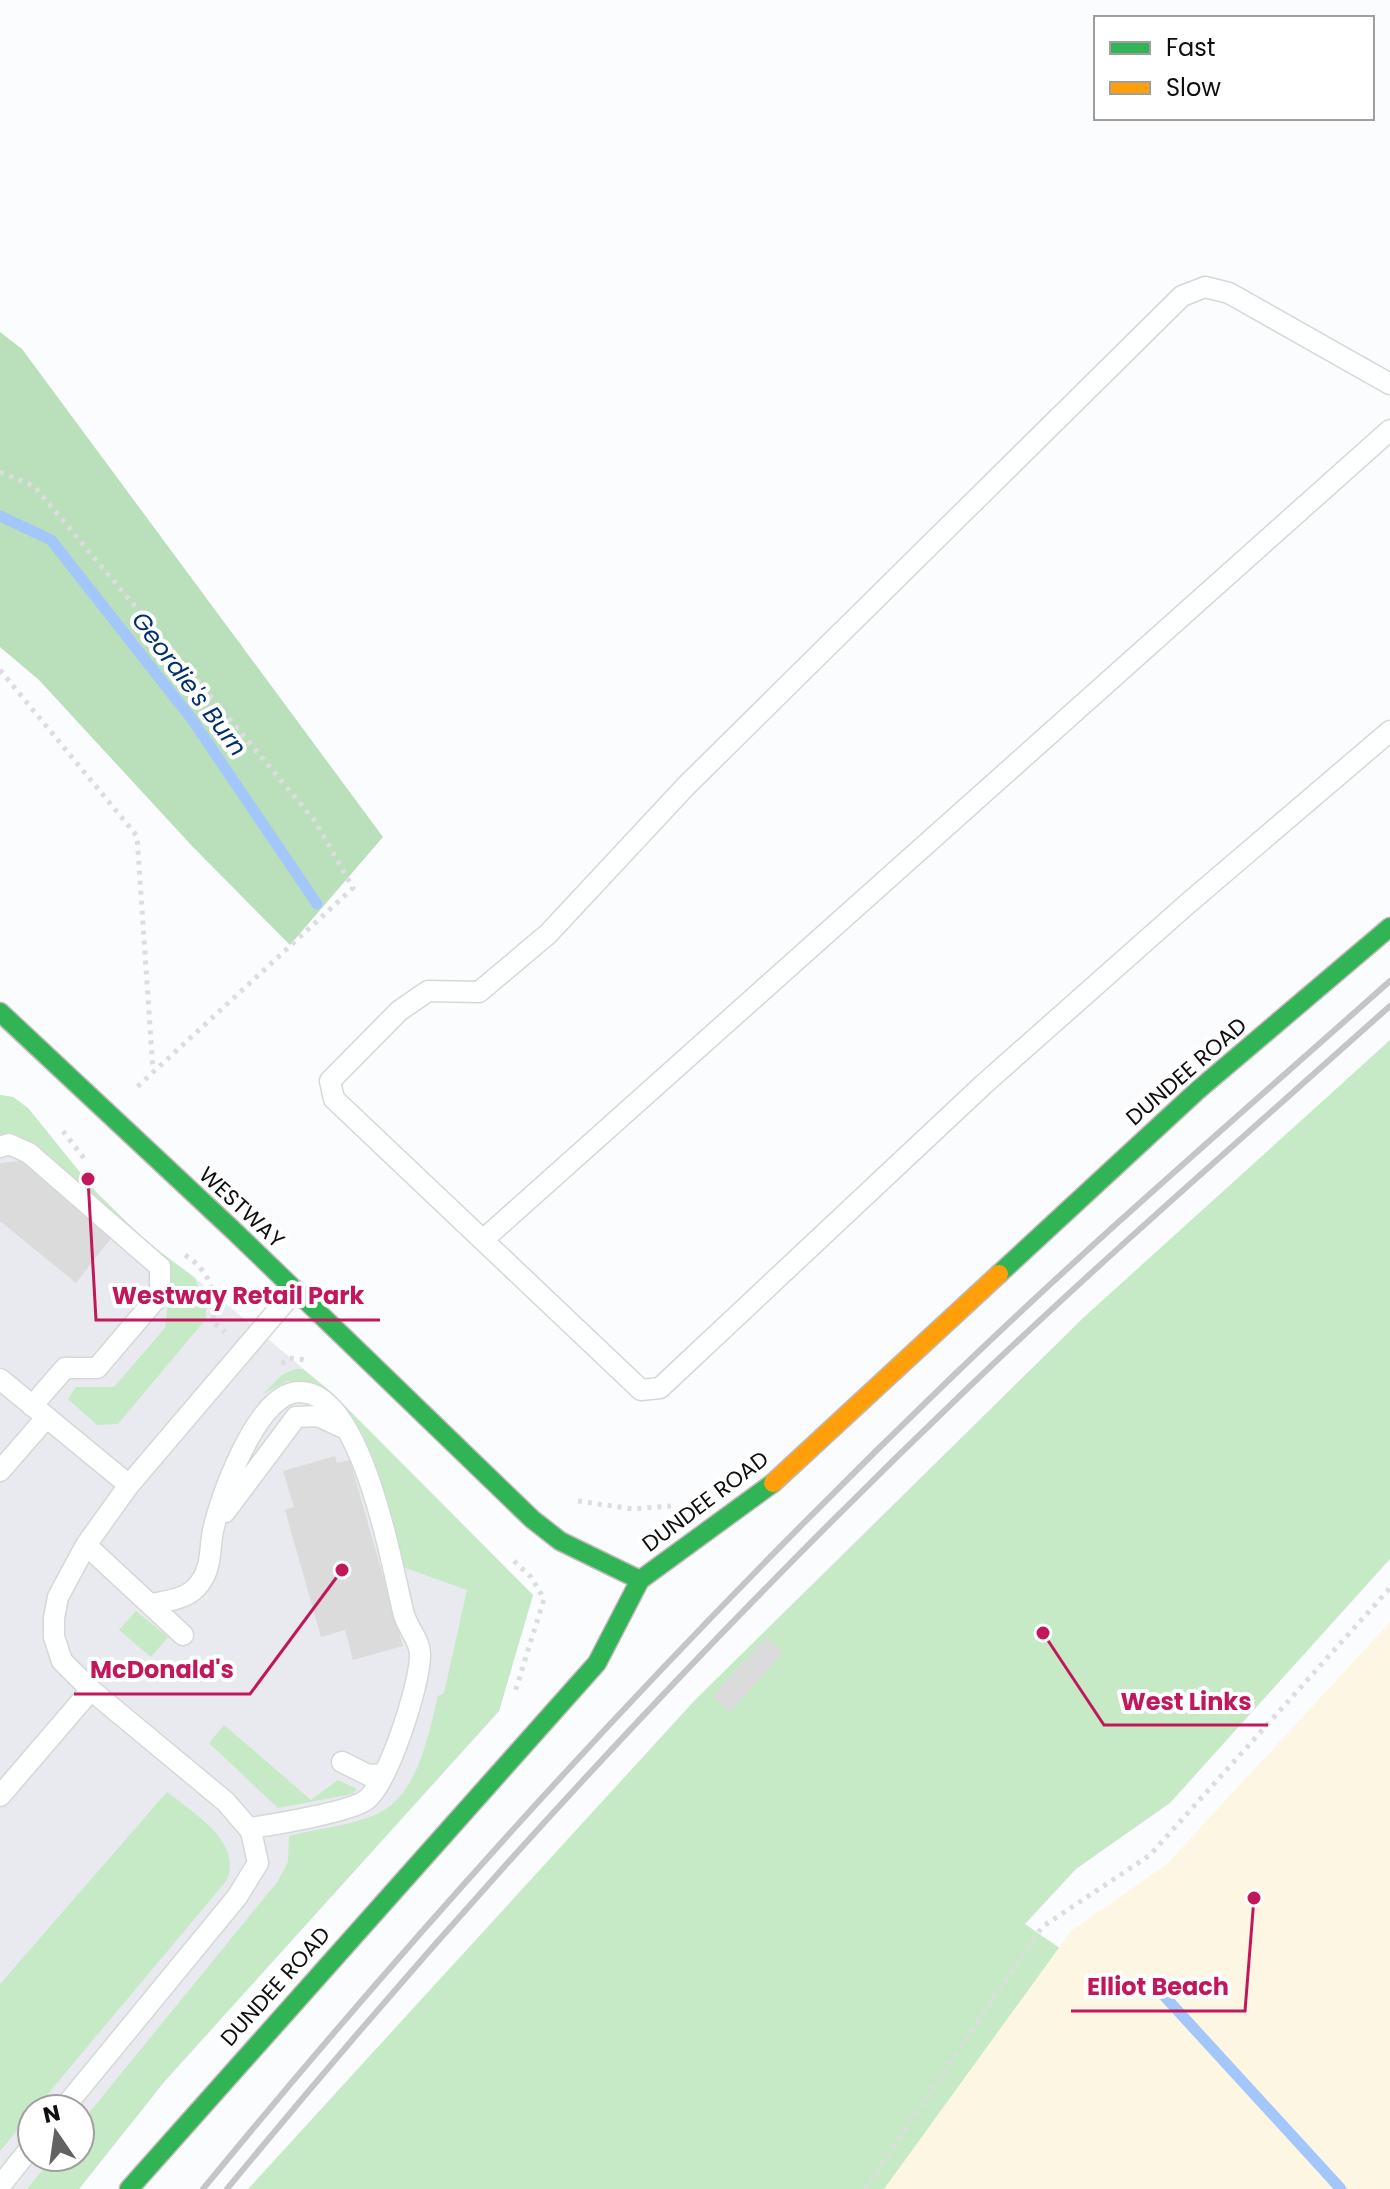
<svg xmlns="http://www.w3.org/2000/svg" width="1390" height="2189" font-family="Poppins,sans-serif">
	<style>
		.built { fill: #e8eaef; fill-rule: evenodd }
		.green { fill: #c5eac5 }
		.forest { fill: #b9e0ba }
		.sand { fill: #fcf6e2 }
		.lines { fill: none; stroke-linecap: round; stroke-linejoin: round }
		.stream { stroke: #a3c6fb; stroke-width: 11 }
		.building { fill: #dbdbdb }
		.lane-casing { stroke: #d6d7d8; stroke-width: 23 }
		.fast-casing { stroke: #c1b8b8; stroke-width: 21 }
		.slow-casing { stroke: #c1b8b8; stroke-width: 21 }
		.path { stroke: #dddddf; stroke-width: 5; stroke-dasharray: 4 6; stroke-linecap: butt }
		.lane { stroke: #feffff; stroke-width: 20 }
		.fast { stroke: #30b455; stroke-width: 18 }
		.slow { stroke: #ff9f0a; stroke-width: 18 }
		.rail { stroke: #c5c5c6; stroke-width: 6 }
		.labels { text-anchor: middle; stroke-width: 8; stroke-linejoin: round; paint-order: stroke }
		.street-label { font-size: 22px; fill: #0f0f10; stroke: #fff }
		.water-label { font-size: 24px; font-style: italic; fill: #002e6e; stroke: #fff }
		.leader { fill: none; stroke: #c2185b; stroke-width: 3 }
		.callout-dot { fill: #c2185b; stroke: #fff; stroke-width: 3 }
		.callout-label { font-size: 24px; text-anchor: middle; font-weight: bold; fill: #c2185b; stroke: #fff; stroke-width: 8; stroke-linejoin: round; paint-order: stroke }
	</style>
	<rect width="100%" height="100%" fill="#fbfcfe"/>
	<path class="built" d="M0 1095 13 1097 28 1108 95 1191 147 1242 194 1277 331 1392 533 1595 499 1711 164 2082 79 2189H0ZM32 2109H80V2157H32Z"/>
	<path class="green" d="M1390 1040V1559L1170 1803 1076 1869 1025 1924 1084 1965 935 2189H248L695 1700 1082 1319Z
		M0 1095 13 1097 28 1108 95 1191 147 1242 194 1277 206 1303V1319L118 1424 97 1425 68 1399 76 1387H114L165 1328 171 1279 167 1269 0 1136Z
		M295 1369H303L331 1392 533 1595 499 1711 164 2082 79 2189H27L53 2157H80V2124L278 1881 288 1862 289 1836C316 1829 348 1826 375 1815 418 1797 428 1736 438 1696L444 1693 467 1590 400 1566 363 1433 328 1393 312 1383 287 1381 263 1394 282 1375Z
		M136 1611 168 1637 151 1657 119 1630Z
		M224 1725 311 1800 338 1780 357 1789 352 1794 278 1808 209 1743Z
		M167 1792C192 1812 243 1842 227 1880L0 2151V1984Z"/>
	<path class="forest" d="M0 332 22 349 383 837 290 945 192 846 39 680 0 647Z"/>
	<path class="sand" d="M1390 1622V2189H884L1071 1931 1166 1865Z"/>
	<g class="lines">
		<path class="stream" d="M0 516 51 540 191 718 317 904
			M1156 1987 1341 2189"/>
	</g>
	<path class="building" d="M21 1161 112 1237 76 1283 0 1221V1163Z
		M335 1456 337 1463 350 1460 403 1646 353 1660 345 1630 321 1637 285 1510 294 1507 283 1471Z
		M766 1637 783 1653 730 1712 712 1696Z"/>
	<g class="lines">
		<defs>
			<path id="lane" d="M1390 384 1229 293 1205 287 1182 296 686 786 548 934 479 992 428 991 399 1011 330 1081 334 1099 641 1390 660 1388 983 1085 1185 906 1390 731
				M0 1147 9 1144 29 1153 160 1267V1294L97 1368H65L32 1406
				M484 1239 1390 430
				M0 1379 129 1485
				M0 1471 47 1417
				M225 1512 296 1417 318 1416 346 1429
				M86 1545 183 1635
				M152 1604C170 1600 189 1599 200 1583 212 1567 209 1550 213 1531 220 1497 255 1402 292 1393 361 1377 392 1569 404 1615 408 1628 420 1641 420 1654 421 1682 388 1784 366 1800 350 1812 272 1825 249 1828
				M342 1762 368 1775 384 1774
				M0 1796 91 1690
				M63 2109 237 1897 258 1863 251 1831 226 1802 91 1690 62 1661 54 1637V1618L58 1597 86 1545 129 1485 295 1290
				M0 2186 32 2146"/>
			<path id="fast" d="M0 1012 234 1231 532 1519 560 1541 640 1580
				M999 1274 1198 1090 1390 927
				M129 2189 597 1663 640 1580 773 1483"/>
			<path id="slow" d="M773 1483 999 1274"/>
		</defs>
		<use href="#lane" class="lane-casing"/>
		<use href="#fast" class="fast-casing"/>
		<use href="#slow" class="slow-casing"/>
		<path class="path" d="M0 472 34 486 315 821 353 888 136 1088
			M0 670 137 836 153 1071
			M63 1131 86 1161
			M185 1255C211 1272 216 1293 213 1322L225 1332
			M282 1364 289 1358 306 1360
			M578 1501 633 1509 671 1506
			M514 1561 531 1577 544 1599 515 1692
			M865 2189 1042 1927 1150 1855 1390 1588"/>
		<use href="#lane" class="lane"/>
		<use href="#fast" class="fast"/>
		<use href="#slow" class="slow"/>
		<path class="rail" d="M203 2189C437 1904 688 1631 954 1375 1095 1239 1244 1111 1390 981
			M227 2189C458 1908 707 1638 969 1387 1106 1256 1249 1132 1390 1006"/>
	</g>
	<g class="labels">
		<g class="street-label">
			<text transform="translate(1186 1071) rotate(-41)" y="8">DUNDEE ROAD</text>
			<text transform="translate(242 1207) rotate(43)" y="8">WESTWAY</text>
			<text transform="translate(705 1501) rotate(-37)" y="8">DUNDEE ROAD</text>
			<text transform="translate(275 1986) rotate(-48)" y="8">DUNDEE ROAD</text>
		</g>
		<g class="water-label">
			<text transform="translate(189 684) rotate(53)" y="8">Geordie's Burn</text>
		</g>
	</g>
	<path class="leader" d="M88 1179L96 1320H380M342 1570L250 1694H74M1043 1633L1104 1725H1268M1254 1898L1245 2011H1071"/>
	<g class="callout-dot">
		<circle cx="88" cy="1179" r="8"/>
		<circle cx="342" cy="1570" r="8"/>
		<circle cx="1043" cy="1633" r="8"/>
		<circle cx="1254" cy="1898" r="8"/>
	</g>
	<g class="callout-label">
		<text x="238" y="1304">Westway Retail Park</text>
		<text x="162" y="1678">McDonald's</text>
		<text x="1186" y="1710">West Links</text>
		<text x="1158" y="1995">Elliot Beach</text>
	</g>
	<rect x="1094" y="16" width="280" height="104" fill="#ffffff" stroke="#9f9f9f" stroke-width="2"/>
	<rect x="1110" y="42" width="40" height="12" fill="#30b455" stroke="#9f9f9f" stroke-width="2"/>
	<text x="1166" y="56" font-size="24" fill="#0f0f10">Fast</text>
	<rect x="1110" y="82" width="40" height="12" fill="#ff9f0a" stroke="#9f9f9f" stroke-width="2"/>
	<text x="1166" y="96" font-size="24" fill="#0f0f10">Slow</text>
	<g transform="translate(56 2133) rotate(347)"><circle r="38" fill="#ffffff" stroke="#9f9f9f" stroke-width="2"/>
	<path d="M0-6L14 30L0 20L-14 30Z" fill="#626263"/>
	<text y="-12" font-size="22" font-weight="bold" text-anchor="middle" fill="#0f0f10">N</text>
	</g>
</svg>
